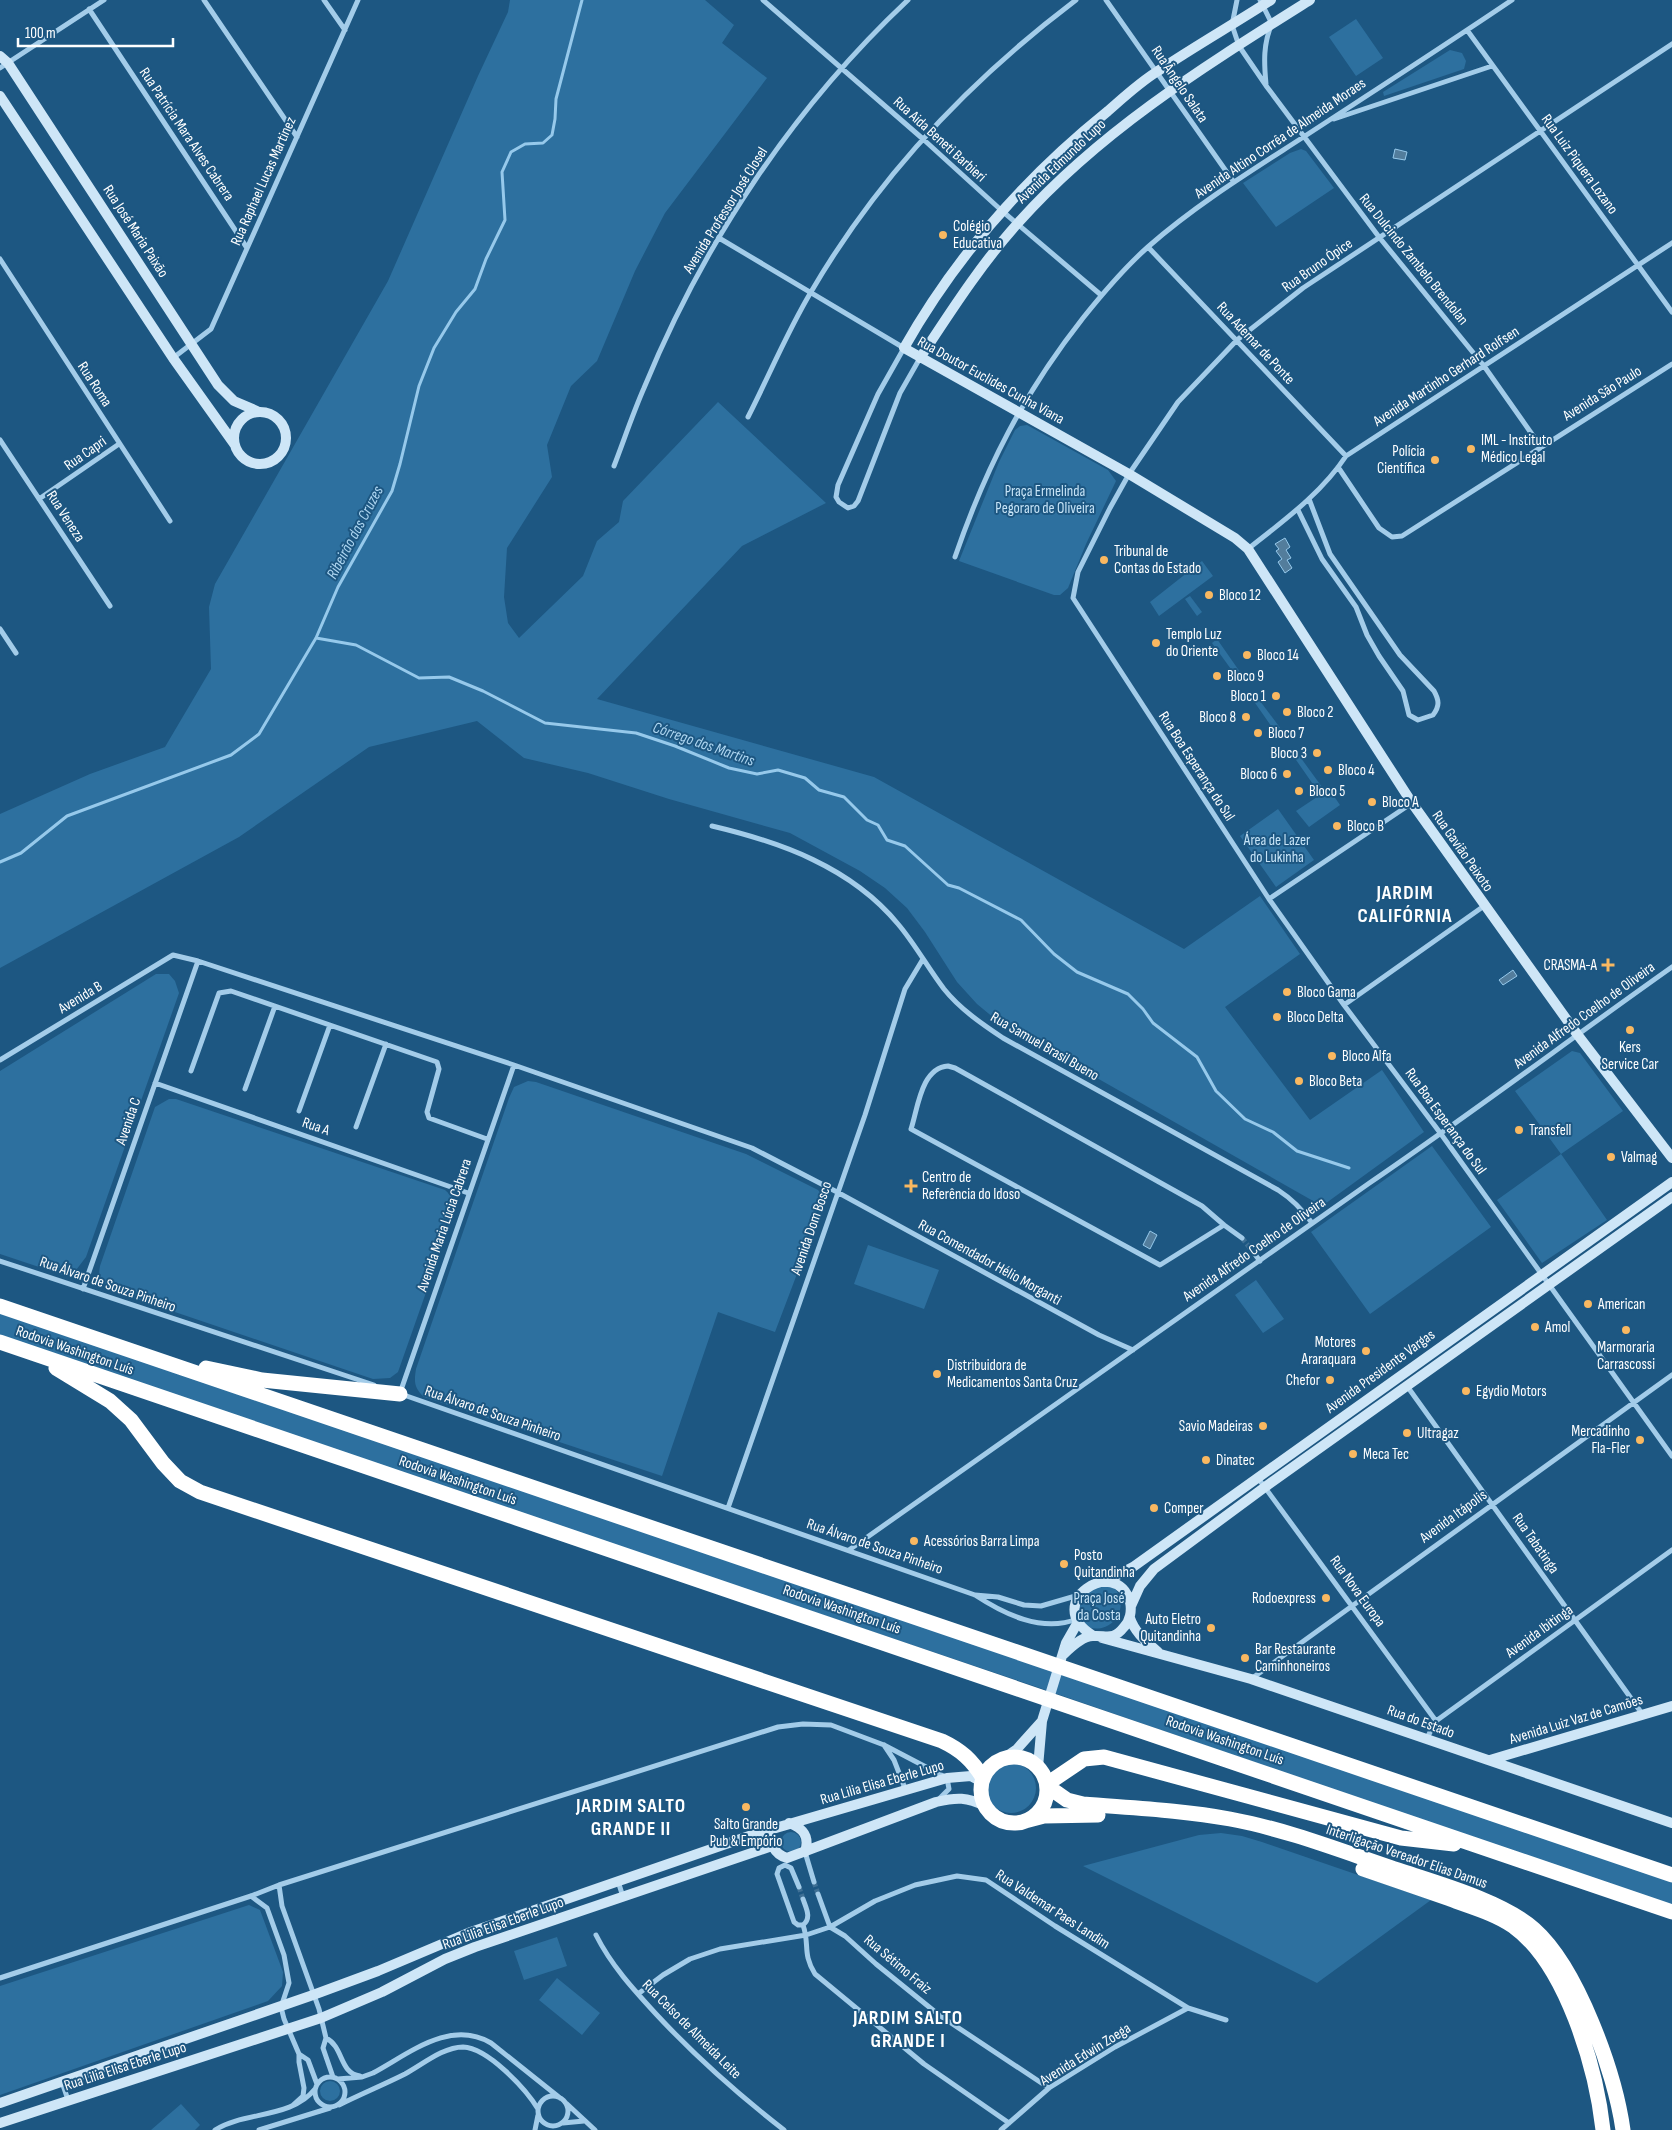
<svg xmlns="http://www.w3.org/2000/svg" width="1672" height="2130" font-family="'Sofia Sans Condensed',sans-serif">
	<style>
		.green { fill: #2d709f }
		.water { fill: #537d9c; stroke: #96c9eb }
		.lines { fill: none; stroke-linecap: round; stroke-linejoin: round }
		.stream { stroke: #96c9eb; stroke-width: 3 }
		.street-tunnel { stroke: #3f7095; stroke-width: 5; stroke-dasharray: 5 2.5; stroke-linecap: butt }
		.street { stroke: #a3cce9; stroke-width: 5 }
		.secondary { stroke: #cee6f7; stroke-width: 10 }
		.highway { stroke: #fff; stroke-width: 15 }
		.poi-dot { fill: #f9b861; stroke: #1d5782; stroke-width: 2 }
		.labels { text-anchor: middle; stroke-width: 4; stroke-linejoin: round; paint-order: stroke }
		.street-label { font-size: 15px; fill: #fff; stroke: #1d5782 }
		.poi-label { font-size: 15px; fill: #fff; stroke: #1d5782; text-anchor: start }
		.park-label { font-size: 15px; fill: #c7e4f7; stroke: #1d5782 }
		.water-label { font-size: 16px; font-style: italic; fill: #aed6f1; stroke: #1d5782 }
		.district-label { font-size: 20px; font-weight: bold; letter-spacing: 1px; fill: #fff; stroke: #1d5782 }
	</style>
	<rect width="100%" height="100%" fill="#1d5782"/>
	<path class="green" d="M510 0H705L734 25 722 43 767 78 665 213 635 271 597 361 571 386 547 445 552 477 507 548 504 597 508 623 519 638 583 576 597 541 619 522 623 501 718 402 826 503 742 546 597 699 874 777 1184 949 1260 896 1300 954 1225 1007 1310 1120 1382 1070 1424 1132 1322 1206 1000 1023 977 1004 957 982 925 932 907 908 885 888 860 871 790 833 669 799 588 773 524 758 477 721 369 747 239 837 0 968V814L90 774 165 747 211 669 209 607 215 584 388 281 478 76 508 12Z
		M1356 19 1383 58 1356 76 1329 37Z
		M1450 50 1462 53 1466 61 1464 69 1384 96 1383 92Z
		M1301 149 1306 151 1334 188 1276 227 1243 183 1290 153Z
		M1027 425 1108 470 1116 481 1086 544 1068 588 1060 595H1054L959 561 999 462 1015 430 1020 426Z
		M1202 561 1213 576 1159 616 1150 602Z
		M1190 596 1202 612 1197 616 1185 599Z
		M1217 639 1240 672 1236 676 1212 643Z
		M1257 697 1281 729 1276 733 1253 700Z
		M1298 754 1322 787 1317 790 1294 757Z
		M1329 789 1340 805 1309 827 1296 811Z
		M1278 809 1314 860 1276 887 1240 836Z
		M156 974H169L175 981 179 993 86 1257 73 1274 63 1275 0 1254V1071Z
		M1572 1051 1580 1053 1623 1111 1561 1154 1607 1220 1542 1263 1497 1200 1561 1154 1515 1091Z
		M528 1081 536 1082 746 1154 818 1190C824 1197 825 1200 822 1208L775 1332 718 1312 662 1476 424 1397C414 1388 414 1382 416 1369L509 1098 514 1087Z
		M169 1099H176L445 1190C452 1196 455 1201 455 1210L398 1372 390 1378 373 1379 107 1289C100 1281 98 1276 100 1266L155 1107Z
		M1432 1146 1491 1227 1370 1314 1311 1232Z
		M868 1245 939 1270 924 1309 854 1284Z
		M1256 1280 1284 1319 1263 1333 1235 1295Z
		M0 1313 1672 1881V1907L1034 1686 0 1338Z
		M1096 1585 1113 1586C1135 1611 1105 1640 1082 1624L1077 1604Z
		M986 1788a25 25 0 1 1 50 0a25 25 0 1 1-50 0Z
		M781 1842a10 10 0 1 1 20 0a10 10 0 1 1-20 0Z
		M1221 1833 1242 1836 1262 1842 1431 1900 1317 1983 1083 1866 1199 1835Z
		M249 1905 260 1910 283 1972 282 1986 268 2001 0 2095V1986Z
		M557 1937 567 1966 524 1980 514 1951Z
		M557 1978 600 2013 582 2035 539 2000Z
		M320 2091a10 10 0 1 1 20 0a10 10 0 1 1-20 0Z
		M181 2104 200 2125 195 2130H151Z"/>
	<path class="water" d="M1395 149 1407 152 1405 160 1393 158Z
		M1285 538 1290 547 1286 550 1291 558 1287 560 1292 568 1285 573 1278 562 1282 559 1276 551 1279 549 1275 544Z
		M1513 970 1517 976 1503 985 1499 980Z
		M1150 1231 1157 1235 1150 1249 1143 1245Z"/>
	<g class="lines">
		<path class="stream" d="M316 638 356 645 419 678 449 677 483 691 545 723 636 733 675 746 729 768 757 774 778 770 805 778 819 790 844 797 867 820 878 825 887 840 905 846 948 885 959 888 1021 920 1054 954 1077 972 1128 994 1143 1009 1153 1023 1197 1057 1216 1091 1245 1119 1273 1132 1297 1151 1349 1168
			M0 862 21 853 67 816 231 755 259 734 316 638 338 587 392 491 400 464 419 386 434 348 456 312 475 289 486 259 505 220 502 172 511 152 525 144 543 143 552 135 555 119 556 99 582 0"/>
		<path class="street-tunnel" d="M1242 1238 1250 1248
			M814 1882 818 1894
			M799 1887 803 1899"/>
		<path class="street" d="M204 0 297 137
			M324 0 345 30
			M763 0 923 139 1001 210 1101 295
			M1106 0 1233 181
			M1237 0 1232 25 1239 46 1267 87 1379 237 1484 366 1541 447
			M1260 0 1272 24C1263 43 1264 63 1266 84
			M89 9 247 248
			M1467 30 1672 312
			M1672 44 1303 288 1237 340 1178 402 1129 474 1110 508 1078 572 1073 598 1269 899 1344 1005 1441 1134 1672 1456
			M0 68 104 0
			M1334 119 1492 66
			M719 238 904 348 878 394 838 485 836 497 839 502 848 508 854 506 858 501 900 393 920 358
			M1148 247 1346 456
			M0 259 170 521
			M173 358 211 329 358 0
			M748 417C769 376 787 332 811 292 878 177 970 80 1076 0
			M0 440 110 606
			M614 466C624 440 633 413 644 388 704 242 793 108 908 0
			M1338 467 1379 528 1392 537 1402 536 1672 364
			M39 499 119 444
			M1298 510 1322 559 1356 607 1367 635 1379 656 1403 691 1409 715 1418 720 1433 715C1440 706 1439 700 1434 691L1400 655 1330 554 1309 499
			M1248 549C1283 521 1321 494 1346 456L1672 243
			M955 557C986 467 1024 393 1083 318 1103 293 1125 267 1149 246 1197 204 1251 171 1305 136 1374 91 1444 46 1512 0
			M0 629 16 653
			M712 826C780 842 851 867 898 924 915 944 928 968 944 989 960 1009 982 1024 1003 1038L1278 1190C1292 1199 1302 1209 1312 1223
			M1269 899 1412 803
			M1344 1005 1484 906
			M0 1060 173 955 198 961 514 1065 752 1148 837 1192 1099 1335 1133 1350
			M948 1066 955 1068 1202 1206 1224 1225 1160 1265 911 1129C918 1108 921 1068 948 1066Z
			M191 1071 219 993 231 991 437 1062 439 1069 427 1112 429 1118 487 1139
			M155 1083 468 1193
			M245 1089 275 1006
			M299 1111 330 1025
			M356 1127 386 1044
			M1224 1225 1242 1238
			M1250 1248 1260 1261
			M0 1261 374 1385
			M83 1289 198 961
			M1407 1386 1643 1715
			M400 1393 514 1065
			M401 1394 975 1595C1004 1614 1042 1633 1077 1619
			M1258 1478 1436 1721
			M728 1508 865 1115 905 989 923 959
			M849 1550 1368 1184C1471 1114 1570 1039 1672 967
			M975 1595 998 1597 1024 1605 1041 1606 1079 1595
			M1251 1679 1672 1375
			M1427 1738 1436 1721 1672 1550
			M884 1745 894 1760 906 1791
			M805 1852 814 1882
			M618 1881 623 1897
			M279 1885 282 1906 319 2009 326 2038 323 2048 333 2077
			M799 1887 791 1868 785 1865 779 1868 777 1874 794 1922 798 1925H803
			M818 1894 830 1927 845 1936 876 1964 939 2015 1049 2088
			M251 1896 267 1908 284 1955 289 1983 281 2007 284 2019 299 2054V2062L304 2088 303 2096 292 2106
			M803 1925C810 1945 802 1953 815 1974L924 2064 1009 2123
			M803 1925C812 1918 806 1908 803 1899
			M596 1935C611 1965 633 1989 656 2014 695 2056 739 2095 784 2130
			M0 1978 251 1896 279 1885 778 1727 803 1724 831 1725 884 1745 947 1778 949 1789 938 1800
			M638 1994 663 1975 690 1959 720 1949 806 1935 830 1927 875 1901 915 1885 957 1876 986 1880 1055 1926 1188 2008 1226 2020
			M326 2038C344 2047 339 2073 360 2076
			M299 2054 308 2060 317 2084
			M315 2092a15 15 0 1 1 30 0a15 15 0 1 1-30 0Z
			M338 2079 362 2077 373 2073C410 2053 450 2019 491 2043L560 2098
			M62 2082 68 2100
			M538 2111a15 15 0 1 1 30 0a15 15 0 1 1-30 0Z
			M567 2104 595 2130
			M339 2105C361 2094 383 2085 405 2074 422 2065 443 2047 463 2047 488 2048 526 2089 538 2109
			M563 2123 584 2121
			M215 2130C245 2111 291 2119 315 2089
			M259 2130 330 2108
			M535 2130 538 2115
			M1001 2130 1049 2088 1115 2047 1188 2008"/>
		<path class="secondary" d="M1271 0C1234 24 1195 46 1158 71 1140 82 1124 97 1108 111 1026 177 956 256 904 348L1129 474 1235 538 1248 549 1412 803 1577 1034 1672 1158
			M0 56 8 63 218 385 234 401 257 411
			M0 96 173 358 235 445
			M920 358C951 311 981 264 1018 223 1101 130 1205 66 1310 0
			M234 438a26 26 0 1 1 52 0a26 26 0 1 1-52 0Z
			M1104 1582 1133 1567 1672 1182
			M1131 1606 1140 1586 1154 1569 1265 1487 1672 1197
			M1130 1618C1135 1633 1147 1642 1158 1652
			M1102 1638 1251 1679 1672 1823
			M1064 1654C1071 1647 1083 1636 1093 1636 1107 1635 1113 1641 1124 1627 1130 1621 1132 1611 1130 1602 1116 1554 1041 1603 1092 1635
			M1001 1760 1017 1749 1042 1721
			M1490 1760 1672 1706
			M1038 1767 1042 1721 1066 1643 1078 1622
			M789 1823C803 1828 810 1836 805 1852
			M769 1830C771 1843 773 1854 787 1858L936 1802C957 1797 967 1797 985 1806
			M0 2103 313 1995 378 1971 468 1933 752 1835 947 1778 971 1776 982 1782
			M0 2123 321 2018 382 1992 445 1959 475 1947 772 1846"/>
		<path class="highway" d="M0 1306 1672 1875
			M0 1342 1672 1912
			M56 1368 110 1401 131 1420 163 1463 180 1481 200 1492 942 1741C961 1750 972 1760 983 1778
			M206 1368 262 1380 400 1394
			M981 1790a33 33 0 1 1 66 0a33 33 0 1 1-66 0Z
			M1047 1784 1084 1759 1104 1757 1401 1838 1454 1844
			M1047 1786 1067 1800 1083 1804C1132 1808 1182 1810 1230 1819 1290 1830 1349 1854 1407 1873 1444 1885 1505 1903 1534 1929 1578 1968 1615 2073 1623 2130
			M1025 1821 1044 1816 1098 1815
			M1363 1869C1392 1879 1421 1889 1450 1899 1471 1907 1494 1913 1513 1926 1566 1964 1596 2067 1603 2130"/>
	</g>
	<g class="poi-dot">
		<circle cx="943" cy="235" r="5"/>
		<circle cx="1471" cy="449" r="5"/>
		<circle cx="1435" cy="460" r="5"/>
		<circle cx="1104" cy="560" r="5"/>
		<circle cx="1209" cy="595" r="5"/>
		<circle cx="1156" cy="643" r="5"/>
		<circle cx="1247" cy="655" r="5"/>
		<circle cx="1217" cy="676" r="5"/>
		<circle cx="1276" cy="696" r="5"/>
		<circle cx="1287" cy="712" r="5"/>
		<circle cx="1246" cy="717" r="5"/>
		<circle cx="1258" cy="733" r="5"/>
		<circle cx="1317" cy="753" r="5"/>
		<circle cx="1328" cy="770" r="5"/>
		<circle cx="1287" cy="774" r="5"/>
		<circle cx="1299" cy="791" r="5"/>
		<circle cx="1372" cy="802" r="5"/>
		<circle cx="1337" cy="826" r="5"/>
		<path d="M1605.5 957.5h5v5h5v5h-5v5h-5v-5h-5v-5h5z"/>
		<circle cx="1287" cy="992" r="5"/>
		<circle cx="1277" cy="1017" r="5"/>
		<circle cx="1630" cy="1030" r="5"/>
		<circle cx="1332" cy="1056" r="5"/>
		<circle cx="1299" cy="1081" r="5"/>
		<circle cx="1519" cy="1130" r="5"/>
		<circle cx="1611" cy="1157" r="5"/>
		<path d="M908.5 1178.5h5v5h5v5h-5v5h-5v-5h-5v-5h5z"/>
		<circle cx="1588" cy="1304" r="5"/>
		<circle cx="1535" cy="1327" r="5"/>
		<circle cx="1626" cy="1330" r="5"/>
		<circle cx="1366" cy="1351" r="5"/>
		<circle cx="937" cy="1374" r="5"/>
		<circle cx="1330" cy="1380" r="5"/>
		<circle cx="1466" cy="1391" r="5"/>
		<circle cx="1263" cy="1426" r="5"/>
		<circle cx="1407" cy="1433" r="5"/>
		<circle cx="1640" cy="1440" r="5"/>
		<circle cx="1353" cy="1454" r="5"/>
		<circle cx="1206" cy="1460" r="5"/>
		<circle cx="1154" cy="1508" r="5"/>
		<circle cx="914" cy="1541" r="5"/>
		<circle cx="1064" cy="1564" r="5"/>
		<circle cx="1326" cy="1598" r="5"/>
		<circle cx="1211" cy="1628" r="5"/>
		<circle cx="1245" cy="1658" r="5"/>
		<circle cx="746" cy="1807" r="5"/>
	</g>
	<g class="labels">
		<g class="street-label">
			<text transform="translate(1180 84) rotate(56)" y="5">Rua Ângelo Salata</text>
			<text transform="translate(187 134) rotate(56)" y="5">Rua Patrícia Mara Alves Cabrera</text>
			<text transform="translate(1280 138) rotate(-34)" y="5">Avenida Altino Corrêa de Almeida Moraes</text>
			<text transform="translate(940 139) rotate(42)" y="5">Rua Aida Beneti Barbieri</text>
			<text transform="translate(1061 161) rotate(-43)" y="5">Avenida Edmundo Lupo</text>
			<text transform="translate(1580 164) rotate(54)" y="5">Rua Luiz Piquera Lozano</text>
			<text transform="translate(263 181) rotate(-66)" y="5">Rua Raphael Lucas Martinez</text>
			<text transform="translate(725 210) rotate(-58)" y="5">Avenida Professor José Closel</text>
			<text transform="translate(136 231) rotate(57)" y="5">Rua José Maria Paixão</text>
			<text transform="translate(1414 259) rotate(51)" y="5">Rua Dulcindo Zambelo Brendolan</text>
			<text transform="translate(1317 265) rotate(-35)" y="5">Rua Bruno Ópice</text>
			<text transform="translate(1256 343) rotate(47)" y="5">Rua Ademar de Ponte</text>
			<text transform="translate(1446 376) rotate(-33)" y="5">Avenida Martinho Gerhard Rolfsen</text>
			<text transform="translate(991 380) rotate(29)" y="5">Rua Doutor Euclides Cunha Viana</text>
			<text transform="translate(95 384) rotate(57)" y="5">Rua Roma</text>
			<text transform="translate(1602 393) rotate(-32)" y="5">Avenida São Paulo</text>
			<text transform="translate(85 453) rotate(-35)" y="5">Rua Capri</text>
			<text transform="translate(66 516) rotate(57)" y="5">Rua Veneza</text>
			<text transform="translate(1197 766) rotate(57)" y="5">Rua Boa Esperança do Sul</text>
			<text transform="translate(1463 851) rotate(55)" y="5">Rua Gavião Peixoto</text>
			<text transform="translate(80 997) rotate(-31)" y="5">Avenida B</text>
			<text transform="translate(1584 1015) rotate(-36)" y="5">Avenida Alfredo Coelho de Oliveira</text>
			<text transform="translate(1045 1046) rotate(30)" y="5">Rua Samuel Brasil Bueno</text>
			<text transform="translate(128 1121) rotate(-71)" y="5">Avenida C</text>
			<text transform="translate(1446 1121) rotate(54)" y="5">Rua Boa Esperança do Sul</text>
			<text transform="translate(316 1126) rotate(19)" y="5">Rua A</text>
			<text transform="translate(444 1225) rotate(-71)" y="5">Avenida Maria Lúcia Cabrera</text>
			<text transform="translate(811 1228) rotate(-71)" y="5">Avenida Dom Bosco</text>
			<text transform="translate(1254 1249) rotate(-35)" y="5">Avenida Alfredo Coelho de Oliveira</text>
			<text transform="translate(990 1262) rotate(29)" y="5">Rua Comendador Hélio Morganti</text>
			<text transform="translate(108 1284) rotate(19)" y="5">Rua Álvaro de Souza Pinheiro</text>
			<text transform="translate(75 1350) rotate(19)" y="5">Rodovia Washington Luís</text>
			<text transform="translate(1380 1371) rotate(-36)" y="5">Avenida Presidente Vargas</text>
			<text transform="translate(493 1413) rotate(19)" y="5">Rua Álvaro de Souza Pinheiro</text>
			<text transform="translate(458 1480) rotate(19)" y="5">Rodovia Washington Luís</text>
			<text transform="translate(1453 1516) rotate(-36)" y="5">Avenida Itápolis</text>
			<text transform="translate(1536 1543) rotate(55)" y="5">Rua Tabatinga</text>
			<text transform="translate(875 1546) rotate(19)" y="5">Rua Álvaro de Souza Pinheiro</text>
			<text transform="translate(1358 1591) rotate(54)" y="5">Rua Nova Europa</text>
			<text transform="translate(842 1609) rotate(19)" y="5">Rodovia Washington Luís</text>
			<text transform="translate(1539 1631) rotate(-36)" y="5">Avenida Ibitinga</text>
			<text transform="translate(1576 1719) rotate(-17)" y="5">Avenida Luiz Vaz de Camões</text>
			<text transform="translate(1421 1721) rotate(20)" y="5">Rua do Estado</text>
			<text transform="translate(1225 1740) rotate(19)" y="5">Rodovia Washington Luís</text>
			<text transform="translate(882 1782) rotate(-16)" y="5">Rua Lilia Elisa Eberle Lupo</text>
			<text transform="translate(1407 1856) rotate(19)" y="5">Interligação Vereador Elias Damus</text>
			<text transform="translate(1053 1909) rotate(33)" y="5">Rua Valdemar Paes Landim</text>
			<text transform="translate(503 1923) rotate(-20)" y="5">Rua Lilia Elisa Eberle Lupo</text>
			<text transform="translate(898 1964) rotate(40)" y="5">Rua Sétimo Fraiz</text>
			<text transform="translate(692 2029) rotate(45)" y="5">Rua Celso de Almeida Leite</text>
			<text transform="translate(1085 2054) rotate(-32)" y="5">Avenida Edwin Zoega</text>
			<text transform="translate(125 2066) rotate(-18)" y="5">Rua Lilia Elisa Eberle Lupo</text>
		</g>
		<g class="poi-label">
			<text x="953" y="231">Colégio<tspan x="953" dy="17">Educativa</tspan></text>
			<text x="1481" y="445">IML - Instituto<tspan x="1481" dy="17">Médico Legal</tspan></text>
			<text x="1425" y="456" text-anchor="end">Polícia<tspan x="1425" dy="17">Científica</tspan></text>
			<text x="1114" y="556">Tribunal de<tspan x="1114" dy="17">Contas do Estado</tspan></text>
			<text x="1219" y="600">Bloco 12</text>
			<text x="1166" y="639">Templo Luz<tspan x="1166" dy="17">do Oriente</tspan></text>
			<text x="1257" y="660">Bloco 14</text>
			<text x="1227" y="681">Bloco 9</text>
			<text x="1266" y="701" text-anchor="end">Bloco 1</text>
			<text x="1297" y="717">Bloco 2</text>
			<text x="1236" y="722" text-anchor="end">Bloco 8</text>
			<text x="1268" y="738">Bloco 7</text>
			<text x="1307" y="758" text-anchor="end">Bloco 3</text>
			<text x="1338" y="775">Bloco 4</text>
			<text x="1277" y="779" text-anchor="end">Bloco 6</text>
			<text x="1309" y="796">Bloco 5</text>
			<text x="1382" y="807">Bloco A</text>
			<text x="1347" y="831">Bloco B</text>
			<text x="1597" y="970" text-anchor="end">CRASMA-A</text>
			<text x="1297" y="997">Bloco Gama</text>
			<text x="1287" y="1022">Bloco Delta</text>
			<text x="1630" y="1052" text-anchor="middle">Kers<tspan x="1630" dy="17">Service Car</tspan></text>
			<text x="1342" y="1061">Bloco Alfa</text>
			<text x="1309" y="1086">Bloco Beta</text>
			<text x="1529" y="1135">Transfell</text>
			<text x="1621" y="1162">Valmag</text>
			<text x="922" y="1182">Centro de<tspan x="922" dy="17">Referência do Idoso</tspan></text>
			<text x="1598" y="1309">American</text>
			<text x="1545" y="1332">Amol</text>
			<text x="1356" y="1347" text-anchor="end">Motores<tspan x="1356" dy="17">Araraquara</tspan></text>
			<text x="1626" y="1352" text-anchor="middle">Marmoraria<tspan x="1626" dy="17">Carrascossi</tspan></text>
			<text x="947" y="1370">Distribuidora de<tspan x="947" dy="17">Medicamentos Santa Cruz</tspan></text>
			<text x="1320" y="1385" text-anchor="end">Chefor</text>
			<text x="1476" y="1396">Egydio Motors</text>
			<text x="1253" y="1431" text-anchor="end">Savio Madeiras</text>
			<text x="1630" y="1436" text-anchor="end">Mercadinho<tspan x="1630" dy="17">Fla-Fler</tspan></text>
			<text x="1417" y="1438">Ultragaz</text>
			<text x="1363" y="1459">Meca Tec</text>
			<text x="1216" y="1465">Dinatec</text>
			<text x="1164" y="1513">Comper</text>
			<text x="924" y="1546">Acessórios Barra Limpa</text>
			<text x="1074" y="1560">Posto<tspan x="1074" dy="17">Quitandinha</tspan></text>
			<text x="1316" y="1603" text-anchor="end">Rodoexpress</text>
			<text x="1201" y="1624" text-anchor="end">Auto Eletro<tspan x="1201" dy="17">Quitandinha</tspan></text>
			<text x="1255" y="1654">Bar Restaurante<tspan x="1255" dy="17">Caminhoneiros</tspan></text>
			<text x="746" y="1829" text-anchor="middle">Salto Grande<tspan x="746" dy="17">Pub &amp; Empório</tspan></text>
		</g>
		<g class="park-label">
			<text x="1045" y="496">Praça Ermelinda<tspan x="1045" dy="17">Pegoraro de Oliveira</tspan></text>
			<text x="1277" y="845">Área de Lazer<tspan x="1277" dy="17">do Lukinha</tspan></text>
			<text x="1099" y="1603">Praça José<tspan x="1099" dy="17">da Costa</tspan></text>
		</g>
		<g class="water-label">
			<text transform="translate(354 532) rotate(-62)" y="6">Ribeirão das Cruzes</text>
			<text transform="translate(704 743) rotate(19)" y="6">Córrego dos Martins</text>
		</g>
		<g class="district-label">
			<text x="1405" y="899">JARDIM<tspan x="1405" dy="23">CALIFÓRNIA</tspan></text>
			<text x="631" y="1812">JARDIM SALTO<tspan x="631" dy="23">GRANDE II</tspan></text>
			<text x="908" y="2024">JARDIM SALTO<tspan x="908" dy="23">GRANDE I</tspan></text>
		</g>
	</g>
	<path d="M18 38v8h155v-8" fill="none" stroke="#ffffff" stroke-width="2.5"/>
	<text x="25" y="38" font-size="15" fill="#ffffff" stroke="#1d5782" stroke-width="4" paint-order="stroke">100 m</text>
</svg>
